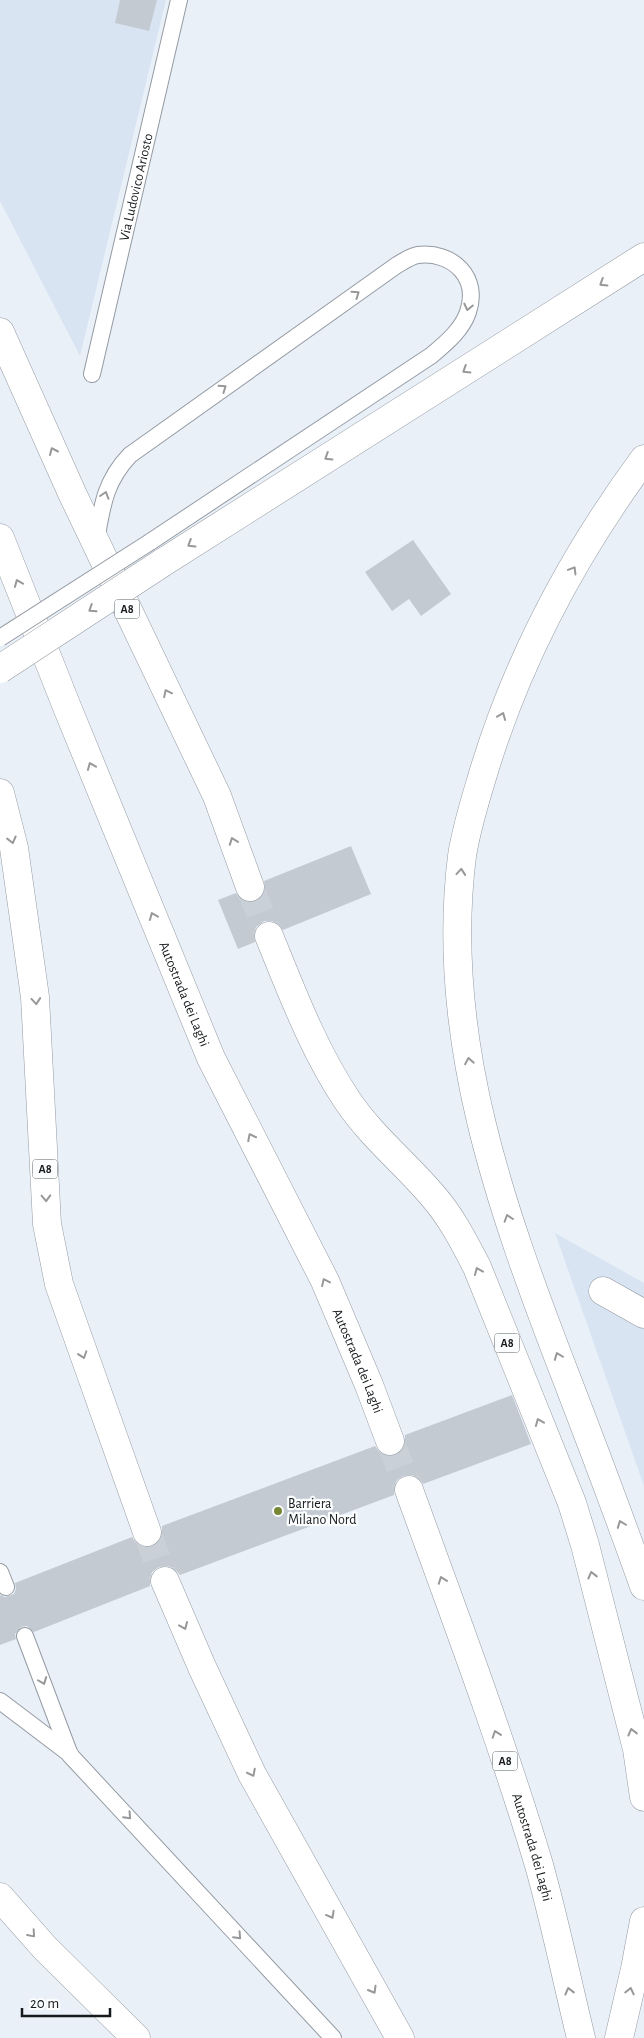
<svg xmlns="http://www.w3.org/2000/svg" width="644" height="2038" font-family="'Alegreya Sans',sans-serif">
	<style>
		.built { fill: #d9e4f3 }
		.building { fill: #c4cad2 }
		.lines { fill: none; stroke-linecap: round; stroke-linejoin: round }
		.motorway-tunnel { stroke: #cad0d7; stroke-width: 28; stroke-dasharray: 28 14; stroke-linecap: butt }
		.service-casing { stroke: #959ba3; stroke-width: 18 }
		.minor-casing { stroke: #959ba3; stroke-width: 29 }
		.motorway-casing { stroke: #959ba3; stroke-width: 29 }
		.service { stroke: #fff; stroke-width: 16 }
		.minor { stroke: #fff; stroke-width: 28 }
		.motorway { stroke: #fff; stroke-width: 28 }
		.service-bridge-casing { stroke: #959ba3; stroke-width: 18; stroke-linecap: butt }
		.motorway-bridge-casing { stroke: #959ba3; stroke-width: 29; stroke-linecap: butt }
		.service-bridge { stroke: #fff; stroke-width: 16 }
		.motorway-bridge { stroke: #fff; stroke-width: 28 }
		.oneway { stroke: #979899 }
		.poi-dot { fill: #768736; stroke: #fbfdfe; stroke-width: 2 }
		.labels { text-anchor: middle; stroke-width: 4.5; stroke-linejoin: round; paint-order: stroke }
		.shield { fill: #fbfdfe; stroke: #5b5e60; stroke-width: 1 }
		.shield-label { font-size: 12px; font-weight: bold; fill: #171a1c }
		.street-label { font-size: 14px; fill: #171a1c; stroke: #fbfdfe }
		.poi-label { font-size: 14px; fill: #171a1c; stroke: #fbfdfe; text-anchor: start }
	</style>
	<rect width="100%" height="100%" fill="#e9f0f8"/>
	<path class="built" d="M0 0H166L80 356 0 201Z
		M555 1233 644 1283V1486Z"/>
	<path class="building" d="M120 0H157L149 31 115 23Z
		M413 540 451 594 421 616 409 599 392 611 365 572Z
		M351 846 371 894 283 930 278 923 271 921H264L256 927 254 934 255 942 238 949 218 900 236 893 240 899 247 902 256 901 262 897 265 890 264 881Z
		M512 1395 531 1444 423 1484 419 1478 412 1475 403 1476 397 1480 394 1487V1495L180 1575 174 1568 167 1566 159 1567 152 1572 150 1579V1586L34 1632 27 1626 21 1627 15 1634 16 1639 0 1645V1595L5 1597 14 1594 16 1589 15 1583 132 1537 137 1544 144 1547 153 1546 159 1542 162 1535V1526L375 1446 380 1453 387 1456 396 1455 402 1451 405 1444V1435Z"/>
	<g class="lines">
		<path class="motorway-tunnel" d="M250 887 269 936
			M390 1441 409 1490
			M147 1532 165 1581"/>
		<defs>
			<g id="service">
				<path id="s1" d="M92 374 179 0"/>
				<path d="M96 541C102 506 105 481 130 455L397 265C404 261 411 256 418 255 452 251 480 277 468 312 462 330 446 343 432 355L150 542"/>
				<path d="M0 1572 6 1587"/>
				<path d="M25 1636 70 1755 333 2038"/>
				<path d="M0 1701 70 1754"/>
			</g>
			<path id="minor" d="M603 1291 644 1314"/>
			<g id="motorway">
				<path d="M0 332 72 493 217 796 250 887"/>
				<path d="M644 459C574 554 517 661 483 774 475 801 466 829 462 856 439 1038 502 1211 566 1377 593 1447 619 1516 644 1586"/>
				<path id="s2" d="M0 538 67 707 211 1058 325 1281 369 1385 390 1441"/>
				<path d="M162 563 644 257"/>
				<path d="M0 793 14 848 35 997 47 1224 59 1284 147 1532"/>
				<path d="M269 936C292 992 313 1049 347 1100 371 1136 405 1163 433 1196 452 1218 464 1242 477 1267L572 1503 585 1545 637 1749 644 1797"/>
				<path id="s3" d="M409 1490C454 1614 501 1738 539 1865 555 1922 567 1981 581 2038"/>
				<path d="M165 1581 202 1667 252 1774 400 2038"/>
				<path d="M0 1897 45 1948 136 2038"/>
				<path d="M619 2038 635 1969 644 1921"/>
			</g>
		</defs>
		<use href="#service" class="service-casing"/>
		<use href="#minor" class="minor-casing"/>
		<use href="#motorway" class="motorway-casing"/>
		<use href="#service" class="service"/>
		<use href="#minor" class="minor"/>
		<use href="#motorway" class="motorway"/>
		<defs>
			<path id="service-bridge" d="M0 638 150 542"/>
			<path id="motorway-bridge" d="M0 669 162 563"/>
		</defs>
		<use href="#service-bridge" class="service-bridge-casing"/>
		<use href="#motorway-bridge" class="motorway-bridge-casing"/>
		<use href="#service-bridge" class="service-bridge"/>
		<use href="#motorway-bridge" class="motorway-bridge"/>
	</g>
	<defs><path id="oneway-chevron" d="M-2-3.5L2.5 0L-2 3.5" fill="none" stroke-width="1.6" stroke-linecap="round" stroke-linejoin="round" transform="scale(1.25)"/></defs>
	<g class="oneway">
		<use href="#oneway-chevron" transform="translate(603 283) rotate(148)"/>
		<use href="#oneway-chevron" transform="translate(356 294) rotate(-35)"/>
		<use href="#oneway-chevron" transform="translate(468 307) rotate(103)"/>
		<use href="#oneway-chevron" transform="translate(466 370) rotate(148)"/>
		<use href="#oneway-chevron" transform="translate(223 388) rotate(-35)"/>
		<use href="#oneway-chevron" transform="translate(53 451) rotate(-114)"/>
		<use href="#oneway-chevron" transform="translate(328 457) rotate(148)"/>
		<use href="#oneway-chevron" transform="translate(105 495) rotate(-72)"/>
		<use href="#oneway-chevron" transform="translate(191 544) rotate(148)"/>
		<use href="#oneway-chevron" transform="translate(573 570) rotate(-59)"/>
		<use href="#oneway-chevron" transform="translate(18 583) rotate(-112)"/>
		<use href="#oneway-chevron" transform="translate(92 609) rotate(147)"/>
		<use href="#oneway-chevron" transform="translate(167 693) rotate(-116)"/>
		<use href="#oneway-chevron" transform="translate(502 716) rotate(-68)"/>
		<use href="#oneway-chevron" transform="translate(91 766) rotate(-112)"/>
		<use href="#oneway-chevron" transform="translate(12 840) rotate(76)"/>
		<use href="#oneway-chevron" transform="translate(233 841) rotate(-110)"/>
		<use href="#oneway-chevron" transform="translate(461 872) rotate(-85)"/>
		<use href="#oneway-chevron" transform="translate(153 916) rotate(-112)"/>
		<use href="#oneway-chevron" transform="translate(36 1001) rotate(85)"/>
		<use href="#oneway-chevron" transform="translate(469 1061) rotate(-100)"/>
		<use href="#oneway-chevron" transform="translate(251 1137) rotate(-117)"/>
		<use href="#oneway-chevron" transform="translate(46 1198) rotate(88)"/>
		<use href="#oneway-chevron" transform="translate(508 1218) rotate(-108)"/>
		<use href="#oneway-chevron" transform="translate(478 1271) rotate(-113)"/>
		<use href="#oneway-chevron" transform="translate(325 1282) rotate(-115)"/>
		<use href="#oneway-chevron" transform="translate(83 1355) rotate(71)"/>
		<use href="#oneway-chevron" transform="translate(558 1356) rotate(-111)"/>
		<use href="#oneway-chevron" transform="translate(539 1422) rotate(-112)"/>
		<use href="#oneway-chevron" transform="translate(621 1524) rotate(-111)"/>
		<use href="#oneway-chevron" transform="translate(592 1575) rotate(-104)"/>
		<use href="#oneway-chevron" transform="translate(442 1580) rotate(-110)"/>
		<use href="#oneway-chevron" transform="translate(184 1626) rotate(67)"/>
		<use href="#oneway-chevron" transform="translate(43 1681) rotate(69)"/>
		<use href="#oneway-chevron" transform="translate(632 1732) rotate(-104)"/>
		<use href="#oneway-chevron" transform="translate(496 1734) rotate(-109)"/>
		<use href="#oneway-chevron" transform="translate(252 1773) rotate(63)"/>
		<use href="#oneway-chevron" transform="translate(128 1816) rotate(47)"/>
		<use href="#oneway-chevron" transform="translate(331 1915) rotate(61)"/>
		<use href="#oneway-chevron" transform="translate(32 1934) rotate(49)"/>
		<use href="#oneway-chevron" transform="translate(238 1936) rotate(47)"/>
		<use href="#oneway-chevron" transform="translate(373 1990) rotate(60)"/>
		<use href="#oneway-chevron" transform="translate(569 1991) rotate(-104)"/>
		<use href="#oneway-chevron" transform="translate(630 1991) rotate(-77)"/>
	</g>
	<circle class="poi-dot" cx="278" cy="1511" r="5"/>
	<g class="labels">
		<g class="shield">
			<rect x="114.5" y="599.5" width="25" height="19" rx="4"/>
			<rect x="32.5" y="1159.5" width="25" height="19" rx="4"/>
			<rect x="494.5" y="1333.5" width="25" height="19" rx="4"/>
			<rect x="492.5" y="1751.5" width="25" height="19" rx="4"/>
		</g>
		<g class="shield-label">
			<text x="127" y="613">A8</text>
			<text x="45" y="1173">A8</text>
			<text x="507" y="1347">A8</text>
			<text x="505" y="1765">A8</text>
		</g>
		<g class="street-label">
			<text dy="5" stroke="none"><textPath href="#s1" startOffset="192">Via Ludovico Ariosto</textPath></text>
			<text dy="5" stroke="none"><textPath href="#s2" startOffset="492">Autostrada dei Laghi</textPath></text>
			<text dy="5" stroke="none"><textPath href="#s2" startOffset="898">Autostrada dei Laghi</textPath></text>
			<text dy="5" stroke="none"><textPath href="#s3" startOffset="378">Autostrada dei Laghi</textPath></text>
		</g>
		<g class="poi-label">
			<text x="288" y="1508">Barriera<tspan x="288" dy="16">Milano Nord</tspan></text>
		</g>
	</g>
	<path d="M22 2008v8h88v-8" fill="none" stroke="#171a1c" stroke-width="2.5"/>
	<text x="30" y="2008" font-size="15" fill="#171a1c" stroke="#fbfdfe" stroke-width="4" paint-order="stroke">20 m</text>
</svg>
